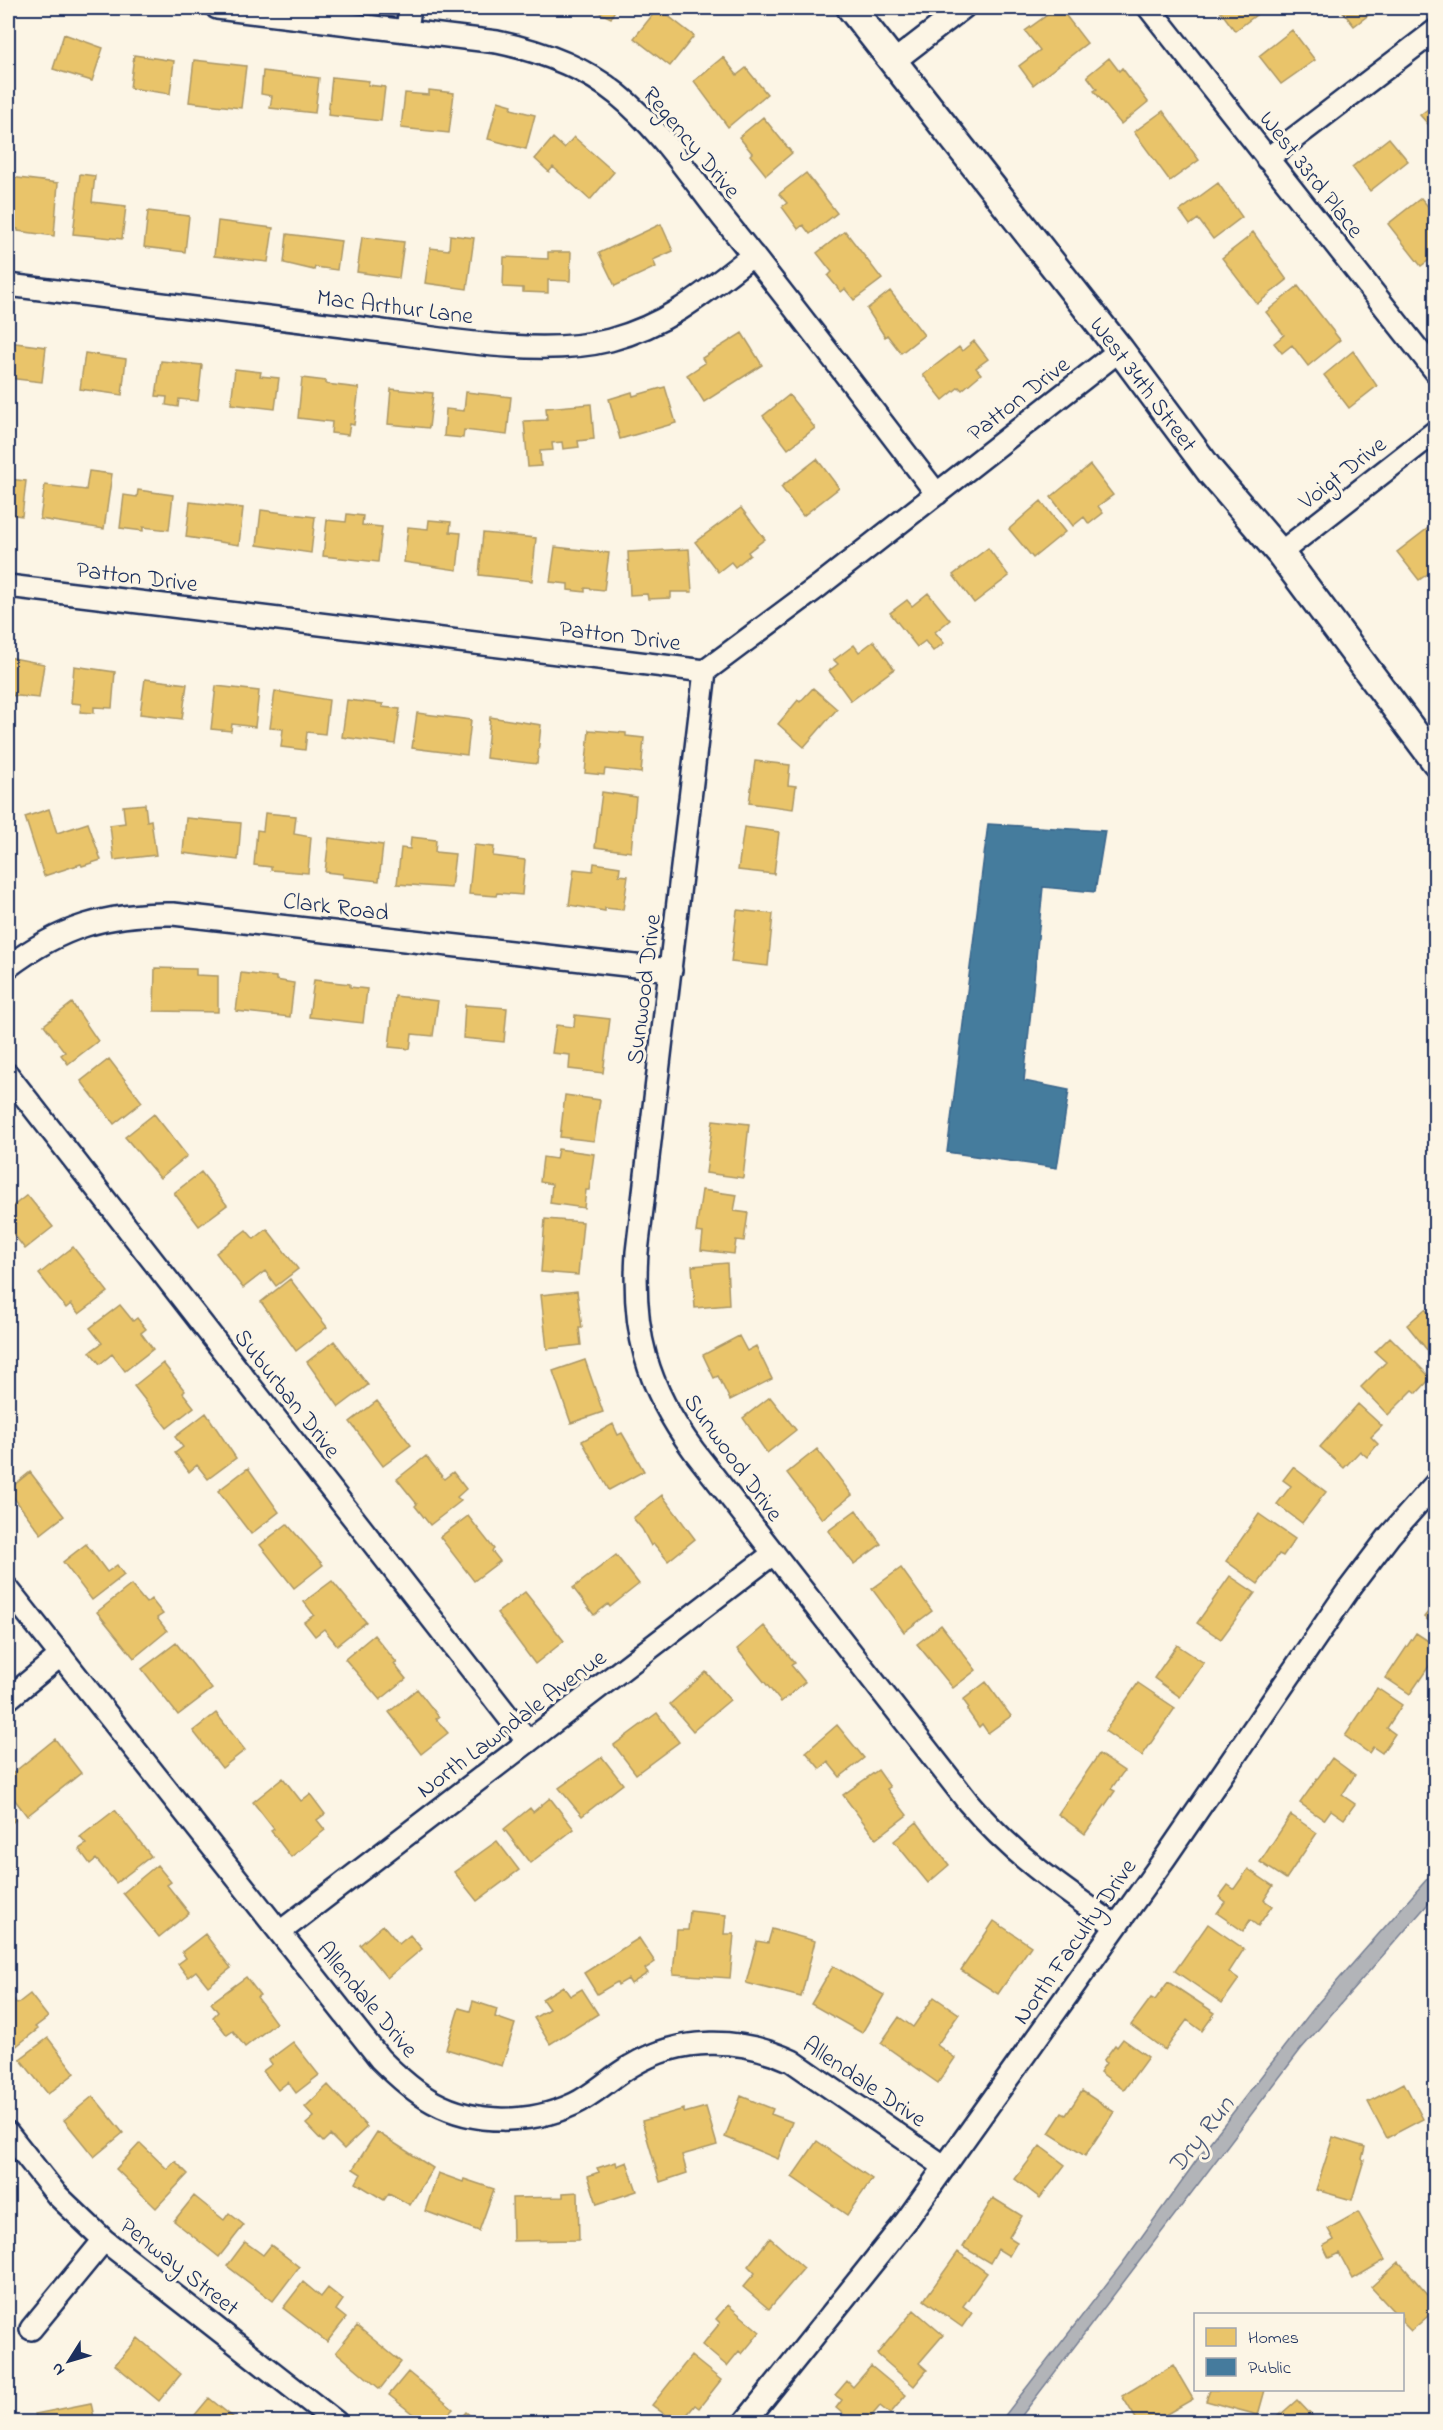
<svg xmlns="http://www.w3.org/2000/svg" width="1443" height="2430" font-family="'Indie Flower',sans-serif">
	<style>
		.water { fill: #b2b4b8; stroke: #767f94; stroke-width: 1.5 }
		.homes { fill: #e9c46a; stroke: #ab9766; stroke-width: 1.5 }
		.public { fill: #457b9d; stroke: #38648a; stroke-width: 1.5 }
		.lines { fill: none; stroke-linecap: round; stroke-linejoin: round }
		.minor-casing { stroke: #1b2f5e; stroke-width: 26 }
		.tertiary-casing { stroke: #1b2f5e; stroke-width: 32 }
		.minor { stroke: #fcf5e5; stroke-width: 21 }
		.tertiary { stroke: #fcf5e5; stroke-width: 27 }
		.labels { text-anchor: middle; stroke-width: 6; stroke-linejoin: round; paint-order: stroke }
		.street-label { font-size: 24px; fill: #1b2f5e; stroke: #fcf5e5 }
		.water-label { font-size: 26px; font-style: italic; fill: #485779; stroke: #fcf5e5 }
	</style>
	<rect width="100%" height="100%" fill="#fcf5e5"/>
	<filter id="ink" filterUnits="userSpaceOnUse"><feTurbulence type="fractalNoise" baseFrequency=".0167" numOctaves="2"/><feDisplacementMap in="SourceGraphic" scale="12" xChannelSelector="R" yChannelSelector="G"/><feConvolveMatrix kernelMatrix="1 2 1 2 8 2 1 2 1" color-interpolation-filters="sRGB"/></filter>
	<g filter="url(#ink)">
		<path class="water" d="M1435 1870V1896L1301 2049 1017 2422H1000L1122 2264 1204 2150 1318 2003Z"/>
		<path class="homes" d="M590 8H616L611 18Z
			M658 8 694 36 670 66 634 38Z
			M1057 8H1060L1087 43 1033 85 1019 66 1040 50 1025 31Z
			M1218 8H1263L1264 9 1235 31Z
			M1340 8H1378L1354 26Z
			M1292 30 1315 60 1281 84 1259 56Z
			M64 34 103 48 92 81 53 69Z
			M134 55 174 61 170 94 130 88Z
			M723 57 737 75 746 68 767 94 728 127 694 81Z
			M1109 58 1119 71 1122 68 1148 102 1121 124 1094 91 1097 89 1087 76Z
			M194 60 246 66 241 108 189 102Z
			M263 71 319 78 315 113 270 108 272 96 261 94Z
			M332 77 369 81 368 85 385 87 381 121 328 115Z
			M429 90 454 93 449 133 401 128 405 93 429 95Z
			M498 101 512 105 511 109 535 115 526 149 488 139Z
			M1436 103V133L1420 115Z
			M1163 111 1199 160 1170 181 1134 132Z
			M763 117 792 153 766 175 750 155 752 153 739 137Z
			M574 137 614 172 590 200 553 167 549 172 535 159 553 138 564 148Z
			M1389 138 1408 161 1370 191 1352 167Z
			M806 173 837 213 810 234 803 225 798 229 782 207 787 203 779 194Z
			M80 174 95 176 92 202 126 206 122 239 73 234Z
			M10 177 58 183 54 236 18 231V229L8 228Z
			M1218 183 1242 217 1213 239 1198 219 1190 225 1180 211Z
			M1421 198 1436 216V255L1421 266 1388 224Z
			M148 211 189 216 185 252 144 247Z
			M218 221 273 228 268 262 214 256Z
			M661 224 673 251 653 260 656 267 615 286 599 253Z
			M845 231 882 279 854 300 845 289 841 292 828 276 832 272 817 253Z
			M1253 232 1287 280 1257 304 1222 258 1250 236 1249 235Z
			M287 234 341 241 337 270 315 267 314 270 284 263Z
			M450 235 474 238 467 289 425 283 430 248 449 250Z
			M362 237 404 242 399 278 357 272Z
			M548 252H571L570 281 548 280V293L523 292V288L503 287 504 257 548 259Z
			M1298 286 1340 340 1308 366 1292 345 1282 353 1274 343 1284 335 1266 312Z
			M890 291 924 335 901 353 887 335 885 337 867 309Z
			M742 333 762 365 704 402 687 375 705 363 702 358Z
			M974 341 988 359 976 368 981 374 962 390 959 387 943 400 923 375 959 347 962 351Z
			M8 342 46 347 42 382 8 378Z
			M1353 351 1377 386 1349 408 1324 375Z
			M85 353 126 359 122 395 80 389Z
			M161 361 202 365 198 401 179 399 178 407 166 405 167 397 156 396Z
			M235 369 261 372 260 376 279 378 275 409 231 404Z
			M302 378 326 381V384L359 388 354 425 350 424 348 435 331 433 332 422 298 418Z
			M665 387 676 423 620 439 609 399 632 392 633 396Z
			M391 389 433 393 429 428 388 424Z
			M466 392 511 397 507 435 464 430 463 438 444 436 446 409 464 411Z
			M789 395 815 428 788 449 763 416Z
			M591 404 594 439 578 441 579 447 563 449 562 442 552 443 553 450 540 451 541 466 528 467 524 421 547 420 546 408Z
			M817 459 839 488 803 516 781 487Z
			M1090 465 1113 495 1098 506 1103 513 1089 524 1084 517 1073 526 1051 497Z
			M89 471 112 474 104 529 40 519 45 485 86 490Z
			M8 479 26 481 22 516 8 514Z
			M138 490 173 495 169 530 143 527V531L120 528 124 495 137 497Z
			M1041 501 1065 532 1033 558 1009 529Z
			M190 502 243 508 239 545 186 537Z
			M741 508 765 539 748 552 750 555 735 567 731 562 718 572 695 542Z
			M261 510 315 517 311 553 257 545Z
			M347 514 363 516 362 525 382 527 378 562 323 556 327 520 346 522Z
			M429 520 451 522 450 532 461 533 457 570 404 562 408 527 428 529Z
			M1436 522V568L1419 580 1397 552Z
			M483 533 536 538 532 581 479 575Z
			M555 547 609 553 604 590 585 588V592L568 590V584L550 582Z
			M988 548 1009 576 974 603 953 575Z
			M689 549 692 592H671V598L648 599 647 594 630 595 628 552Z
			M928 593 950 620 935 632 944 643 933 651 925 641 917 647 890 613 907 600 912 606Z
			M874 641 894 669 851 701 829 671 838 664 834 660 854 645 859 652Z
			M8 657 44 664 39 698 8 695Z
			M74 666 115 672 112 708 94 707V713L80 712 81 704 71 703Z
			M145 679 187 684 182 719 140 714Z
			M216 686 259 691 255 727 232 724 231 731 211 729Z
			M813 688 837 709 804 747 778 724 798 700 800 702Z
			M275 691 329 700 325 734 307 732 305 750 281 747 283 729 270 728Z
			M347 700 383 704 382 707 400 709 395 744 342 737Z
			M417 713 471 720 467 755 412 748Z
			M490 717 541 725 537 764 486 758Z
			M589 730 626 733V736L644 738 641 773 605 769 604 775 585 773Z
			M755 761 790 765 788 785 796 786 793 809 749 803Z
			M602 792 636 797 631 852 595 847Z
			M145 804 147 821 151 820 156 855 114 860 110 825 125 823 123 806Z
			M49 809 57 833 88 823 101 860 82 866 81 864 44 876 25 817Z
			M265 813 296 816 294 834 311 837 308 873 271 870V867L254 865 257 830 263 831Z
			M186 818 241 823 238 860 183 853Z
			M744 827 779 832 774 874 738 870Z
			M411 837 436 840 435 852 455 854 451 888 397 884 401 848 410 849Z
			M329 838 383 845 379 881 343 877V874L325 872Z
			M474 845 494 847 493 856 525 860 522 895 497 893 496 896 469 894Z
			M594 863 620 867 619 875 628 876 623 910 605 908V911L569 905 574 869 593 871Z
			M737 910 773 914 768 966 731 962Z
			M155 968 196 969V975L218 976V1012L154 1011Z
			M241 973 276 977V980L294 983 290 1017 236 1011Z
			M314 980 350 984V987L367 989 363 1023 309 1017Z
			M395 996 438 1001 433 1036 412 1034 410 1049 389 1047Z
			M72 1003 98 1041 68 1064 61 1055 65 1052 44 1025Z
			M465 1005 507 1008 504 1042 463 1038Z
			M575 1015 610 1019 603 1073 569 1069 570 1055 552 1053 556 1025 574 1027Z
			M109 1059 142 1102 114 1124 81 1081Z
			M565 1095 600 1100 594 1141 560 1137Z
			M154 1114 187 1156 160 1178 125 1137Z
			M713 1120 749 1124 743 1178 706 1173Z
			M558 1149 594 1154 589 1190H586L584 1208 550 1203 552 1184 540 1182 543 1157 556 1159Z
			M201 1172 227 1205 199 1226 174 1193Z
			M702 1190 737 1195 734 1211 748 1213 744 1241 736 1240 734 1254 701 1250 703 1233 696 1232Z
			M27 1195 53 1227 25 1249 8 1227V1210Z
			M545 1219 583 1222 578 1275 541 1272Z
			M267 1229 298 1269 276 1286 265 1271 243 1288 216 1253 246 1230 254 1239Z
			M73 1247 108 1292 79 1314 71 1304 66 1308 39 1274Z
			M727 1263 729 1305 695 1308 692 1266Z
			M290 1279 327 1327 296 1351 261 1302Z
			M577 1291 582 1328H579L581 1345 547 1349 541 1295Z
			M120 1305 133 1321 137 1318 146 1329 141 1333 153 1349 125 1371 112 1354 100 1364 90 1352 102 1343 90 1328Z
			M1425 1309 1436 1321V1361L1407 1325Z
			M739 1336 747 1351 756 1346 772 1379 730 1400 718 1376 714 1378 703 1355Z
			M1390 1337 1431 1378 1417 1393 1413 1390 1388 1415 1361 1387 1386 1362 1375 1352Z
			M334 1341 368 1385 339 1407 307 1362Z
			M585 1360 603 1412 571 1423 553 1371Z
			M163 1363 185 1391 183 1393 194 1407 167 1428 134 1386Z
			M770 1397 796 1430 767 1453 743 1418Z
			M377 1401 411 1445 383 1466 350 1422Z
			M1358 1404 1382 1426 1371 1437 1378 1444 1367 1457 1360 1451 1344 1468 1320 1447Z
			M206 1413 236 1458 208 1479 197 1465 189 1472 175 1453 183 1447 175 1437Z
			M613 1424 618 1435 622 1433 644 1471 609 1490 582 1441Z
			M817 1449 852 1495 822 1519 787 1473Z
			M426 1456 444 1479 453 1472 466 1489 457 1497 461 1501 430 1525 415 1506 417 1504 397 1479Z
			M1293 1467 1326 1492 1302 1523 1277 1504 1291 1486 1283 1480Z
			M248 1468 279 1512 251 1534 218 1491Z
			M30 1472 64 1516 41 1534 8 1490Z
			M662 1495 695 1539 668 1561 654 1544 651 1546 642 1529 633 1518Z
			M856 1510 881 1544 854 1564 828 1531Z
			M1259 1514 1295 1539 1283 1556 1279 1554 1258 1584 1226 1561Z
			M468 1516 494 1549 492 1551 500 1561 474 1581 440 1537Z
			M287 1524 323 1565 294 1588 260 1545Z
			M86 1544 107 1572 117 1565 124 1575 92 1600 63 1562Z
			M616 1555 639 1584 610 1607 608 1604 594 1615 573 1588Z
			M901 1568 932 1611 904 1632 872 1589Z
			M1230 1576 1255 1593 1221 1639 1197 1623Z
			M332 1581 366 1622 337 1645 324 1629 315 1636 304 1622 314 1615 304 1602Z
			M131 1585 146 1603 151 1599 163 1614 157 1618 167 1631 134 1658 97 1612Z
			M525 1592 564 1641 535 1664 497 1613Z
			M1436 1602V1626L1424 1617Z
			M941 1625 976 1670 953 1688 917 1644Z
			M764 1626 795 1663 791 1665 805 1682 781 1702 737 1649Z
			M1416 1633 1436 1646V1656L1410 1694 1386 1678Z
			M374 1635 397 1663 394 1664 406 1679 380 1700 345 1659Z
			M176 1643 212 1689 178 1715 142 1669Z
			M1177 1645 1204 1663 1180 1697 1154 1678Z
			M706 1672 730 1700 693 1731 670 1704Z
			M986 1682 1011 1716 988 1733 982 1724 979 1727 967 1710 969 1708 963 1700Z
			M1138 1683 1175 1708 1142 1756 1105 1731Z
			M1377 1688 1402 1705 1387 1728 1395 1734 1382 1753 1373 1747 1369 1753 1345 1736Z
			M417 1689 439 1717 436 1719 448 1733 421 1754 389 1712Z
			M216 1713 245 1750 222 1768 193 1731Z
			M657 1713 679 1742 636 1774 614 1745Z
			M837 1725 864 1758 840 1777 828 1762 820 1769 806 1752Z
			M55 1739 81 1773 27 1816 8 1791V1777Z
			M1099 1754 1124 1771 1111 1789 1115 1791 1085 1834 1058 1814Z
			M602 1757 623 1784 582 1816 559 1788Z
			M1332 1758 1355 1775 1342 1795 1355 1804 1344 1819 1331 1810 1324 1820 1300 1803Z
			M878 1770 890 1787 887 1789 907 1815 876 1839 843 1795Z
			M283 1778 301 1801 310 1794 325 1814 317 1820 325 1830 291 1857 271 1831 274 1829 253 1802Z
			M550 1798 574 1829 530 1863 504 1829 530 1808 533 1812Z
			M8 1810 15 1820 8 1826Z
			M115 1810 151 1856 116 1883 96 1859 90 1864 79 1849 86 1844 80 1837Z
			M1291 1815 1317 1833 1286 1879 1260 1862Z
			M917 1822 949 1865 928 1883 894 1841Z
			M497 1841 519 1870 477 1901 454 1872Z
			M157 1865 171 1882 167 1885 189 1913 159 1937 123 1893Z
			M1248 1869 1273 1886 1264 1900 1272 1906 1258 1926 1250 1920 1243 1931 1217 1913 1225 1902 1219 1897 1228 1885 1234 1889Z
			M690 1911 726 1915 724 1934H734L730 1978 673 1974 677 1930H688Z
			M994 1921 1031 1946 998 1994 961 1970Z
			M1208 1924 1244 1949 1229 1972 1239 1979 1222 2003 1175 1971Z
			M383 1925 399 1944 410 1935 422 1949 387 1978 360 1945Z
			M772 1929 815 1941 801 1997 746 1983 757 1941 768 1943Z
			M205 1934 231 1968 208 1986 196 1971 188 1977 178 1964 186 1958 182 1952Z
			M639 1938 655 1962 645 1969 648 1973 631 1984 628 1979 618 1985 617 1982 597 1994 584 1973Z
			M833 1966 884 1995 862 2033 811 2004Z
			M246 1977 260 1995 257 1997 276 2023 245 2047 233 2031 227 2035 213 2017 218 2012 211 2003Z
			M1168 1982 1215 2013 1202 2031 1187 2020 1165 2050 1131 2025 1151 1998 1155 2000Z
			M563 1986 570 1996 582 1989 598 2014 550 2044 534 2018 549 2009 542 1999Z
			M8 1991 17 2004 30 1994 48 2017 35 2027 38 2029 14 2048 8 2039Z
			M934 1997 959 2014 937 2045 955 2058 938 2083 881 2043 899 2017 913 2027Z
			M473 2001 497 2009 495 2017 515 2024 502 2066 446 2049 459 2008 470 2011Z
			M48 2038 75 2073 48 2094 20 2059Z
			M1123 2039 1148 2057 1124 2090 1100 2072 1106 2063 1103 2061 1115 2045 1117 2047Z
			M293 2042 319 2075 296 2093 288 2082 278 2090 263 2071 272 2064 269 2060Z
			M1404 2083 1423 2119 1387 2138 1368 2102Z
			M328 2085 367 2127 344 2149 330 2135 323 2142 306 2124 314 2117 305 2107Z
			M1082 2091 1114 2112 1085 2156 1049 2133 1062 2113 1066 2115Z
			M93 2096 123 2133 94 2157 64 2120Z
			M741 2096 773 2109 771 2114 792 2122 778 2159 725 2137Z
			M706 2107 717 2145 682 2155 687 2173 660 2182 642 2121 684 2109V2113Z
			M377 2132 433 2168 410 2205 389 2193 384 2200 356 2183 361 2174 353 2169Z
			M1333 2137 1365 2147 1362 2159 1364 2160 1352 2200 1316 2190Z
			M817 2141 872 2179 847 2215 792 2177Z
			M140 2143 167 2169 175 2161 188 2174 156 2208 116 2169Z
			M1040 2146 1065 2165 1040 2198 1015 2179Z
			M616 2162 617 2166 627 2162 637 2191 597 2204 588 2176 599 2172 597 2168Z
			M438 2173 463 2182 464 2179 494 2189 479 2231 425 2211Z
			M578 2192 579 2240 513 2241 512 2198 563 2197V2193Z
			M194 2196 224 2220 229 2213 244 2225 219 2257 174 2221Z
			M993 2198 1022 2216 1009 2237 1017 2242 1009 2256 998 2249 990 2263 963 2247Z
			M1358 2212 1385 2260 1353 2279 1339 2253 1329 2258 1323 2246 1334 2240 1328 2229Z
			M770 2238 804 2268 769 2309 743 2287 755 2273 748 2266Z
			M245 2242 263 2255 271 2245 299 2267 273 2301 227 2266Z
			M958 2252 987 2273 963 2306 972 2313 962 2327 924 2300Z
			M1399 2262 1436 2304V2309L1411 2331 1402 2322V2314H1396L1371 2287Z
			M303 2282 321 2297 328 2288 343 2300 336 2310 346 2318 327 2342 283 2308Z
			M728 2305 760 2332 742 2354 739 2351 727 2366 702 2345 720 2323 716 2319Z
			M914 2310 943 2335 919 2363 927 2370 914 2386 877 2354Z
			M357 2326 401 2362 380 2389 336 2352Z
			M138 2338 181 2374 159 2401 115 2365Z
			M691 2356 721 2380 699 2408 695 2405 681 2422H675L652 2405Z
			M1173 2365 1193 2399 1153 2422H1138L1122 2396Z
			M871 2366 906 2395 890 2414 880 2406 869 2419 873 2422H853L836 2408 842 2400 835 2395 847 2381 853 2387Z
			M408 2372 453 2409 441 2422H423L389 2395Z
			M1210 2390H1265L1258 2415 1206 2401Z
			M209 2398 239 2422H189Z
			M1297 2400 1318 2422H1272Z
			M91 2403 95 2422H37L35 2414Z
			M466 2412 478 2422H457Z"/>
		<path class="public" d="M988 824 1105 831 1095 892 1043 887 1024 1081 1069 1090 1057 1168 947 1152Z"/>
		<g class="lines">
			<defs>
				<path id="minor" d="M217 8 497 42C540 51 582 66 617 94 658 127 690 176 723 218 796 308 866 402 937 494
					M1149 8 1436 372
					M407 30 410 8
					M893 62 963 8
					M1267 159 1436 30
					M8 285C127 300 247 314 367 329 440 338 540 358 610 340 669 324 706 292 753 255
					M1280 553 1436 431
					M8 586 705 671 819 586 1120 350
					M705 671 637 1252C632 1331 646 1386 694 1451L968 1802C1013 1855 1060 1887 1116 1926
					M8 967C60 927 108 913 173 914L671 970
					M8 1075 528 1742
					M8 1589 380 2059C396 2075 413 2091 433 2102 475 2125 531 2124 574 2104 595 2094 611 2077 631 2066 680 2036 741 2037 792 2061L945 2167
					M8 1699 61 1655
					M280 1932 774 1553
					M8 2133 57 2195 104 2240 336 2422
					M31 2329 104 2240
					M745 2422 906 2221 1165 1858 1349 1589 1390 1535 1436 1483"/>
				<path id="tertiary" d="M851 8 1120 350 1210 471 1280 553 1436 762"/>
			</defs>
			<use href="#minor" class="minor-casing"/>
			<use href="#tertiary" class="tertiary-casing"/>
			<use href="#minor" class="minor"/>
			<use href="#tertiary" class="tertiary"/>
		</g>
	</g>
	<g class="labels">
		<g class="street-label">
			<text transform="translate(692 142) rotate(50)" y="8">Regency Drive</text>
			<text transform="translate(1312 174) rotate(52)" y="8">West 33rd Place</text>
			<text transform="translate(395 306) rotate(7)" y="8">Mac Arthur Lane</text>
			<text transform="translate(1144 384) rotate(53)" y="8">West 34th Street</text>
			<text transform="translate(1018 398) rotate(-38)" y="8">Patton Drive</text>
			<text transform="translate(1342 472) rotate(-38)" y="8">Voigt Drive</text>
			<text transform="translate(137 576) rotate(7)" y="8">Patton Drive</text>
			<text transform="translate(620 635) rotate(7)" y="8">Patton Drive</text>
			<text transform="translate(336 906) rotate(7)" y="8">Clark Road</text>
			<text transform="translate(643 989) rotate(-83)" y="8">Sunwood Drive</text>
			<text transform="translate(288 1393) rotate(52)" y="8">Suburban Drive</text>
			<text transform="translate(734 1457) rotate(54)" y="8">Sunwood Drive</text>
			<text transform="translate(511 1723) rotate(-37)" y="8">North Lawndale Avenue</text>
			<text transform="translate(1074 1941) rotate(-55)" y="8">North Faculty Drive</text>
			<text transform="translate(368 1999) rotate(50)" y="8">Allendale Drive</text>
			<text transform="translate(865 2081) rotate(34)" y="8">Allendale Drive</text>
			<text transform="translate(180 2266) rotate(38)" y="8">Penway Street</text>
		</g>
		<g class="water-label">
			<text transform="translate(1200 2134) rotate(-52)" y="9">Dry Run</text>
		</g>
	</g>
	<rect width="1443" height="2430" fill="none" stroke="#fcf5e5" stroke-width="30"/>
	<rect x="15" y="15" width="1413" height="2400" fill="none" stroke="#1b2f5e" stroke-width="2" filter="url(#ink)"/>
	<rect x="1194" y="2313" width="210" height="78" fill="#fcf5e5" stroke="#a2a6af" stroke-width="1.5"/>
	<rect x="1206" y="2328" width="30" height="18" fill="#e9c46a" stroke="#a2a6af" stroke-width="1.5"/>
	<text x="1248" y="2343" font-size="18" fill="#1b2f5e">Homes</text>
	<rect x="1206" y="2358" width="30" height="18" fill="#457b9d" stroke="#a2a6af" stroke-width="1.5"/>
	<text x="1248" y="2373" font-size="18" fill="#1b2f5e">Public</text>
	<g transform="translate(69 2361) rotate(233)" stroke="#fcf5e5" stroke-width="4.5" paint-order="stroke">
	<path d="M0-4.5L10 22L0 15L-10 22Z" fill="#1b2f5e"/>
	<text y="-9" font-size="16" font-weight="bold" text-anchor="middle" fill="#1b2f5e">N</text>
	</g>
</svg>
